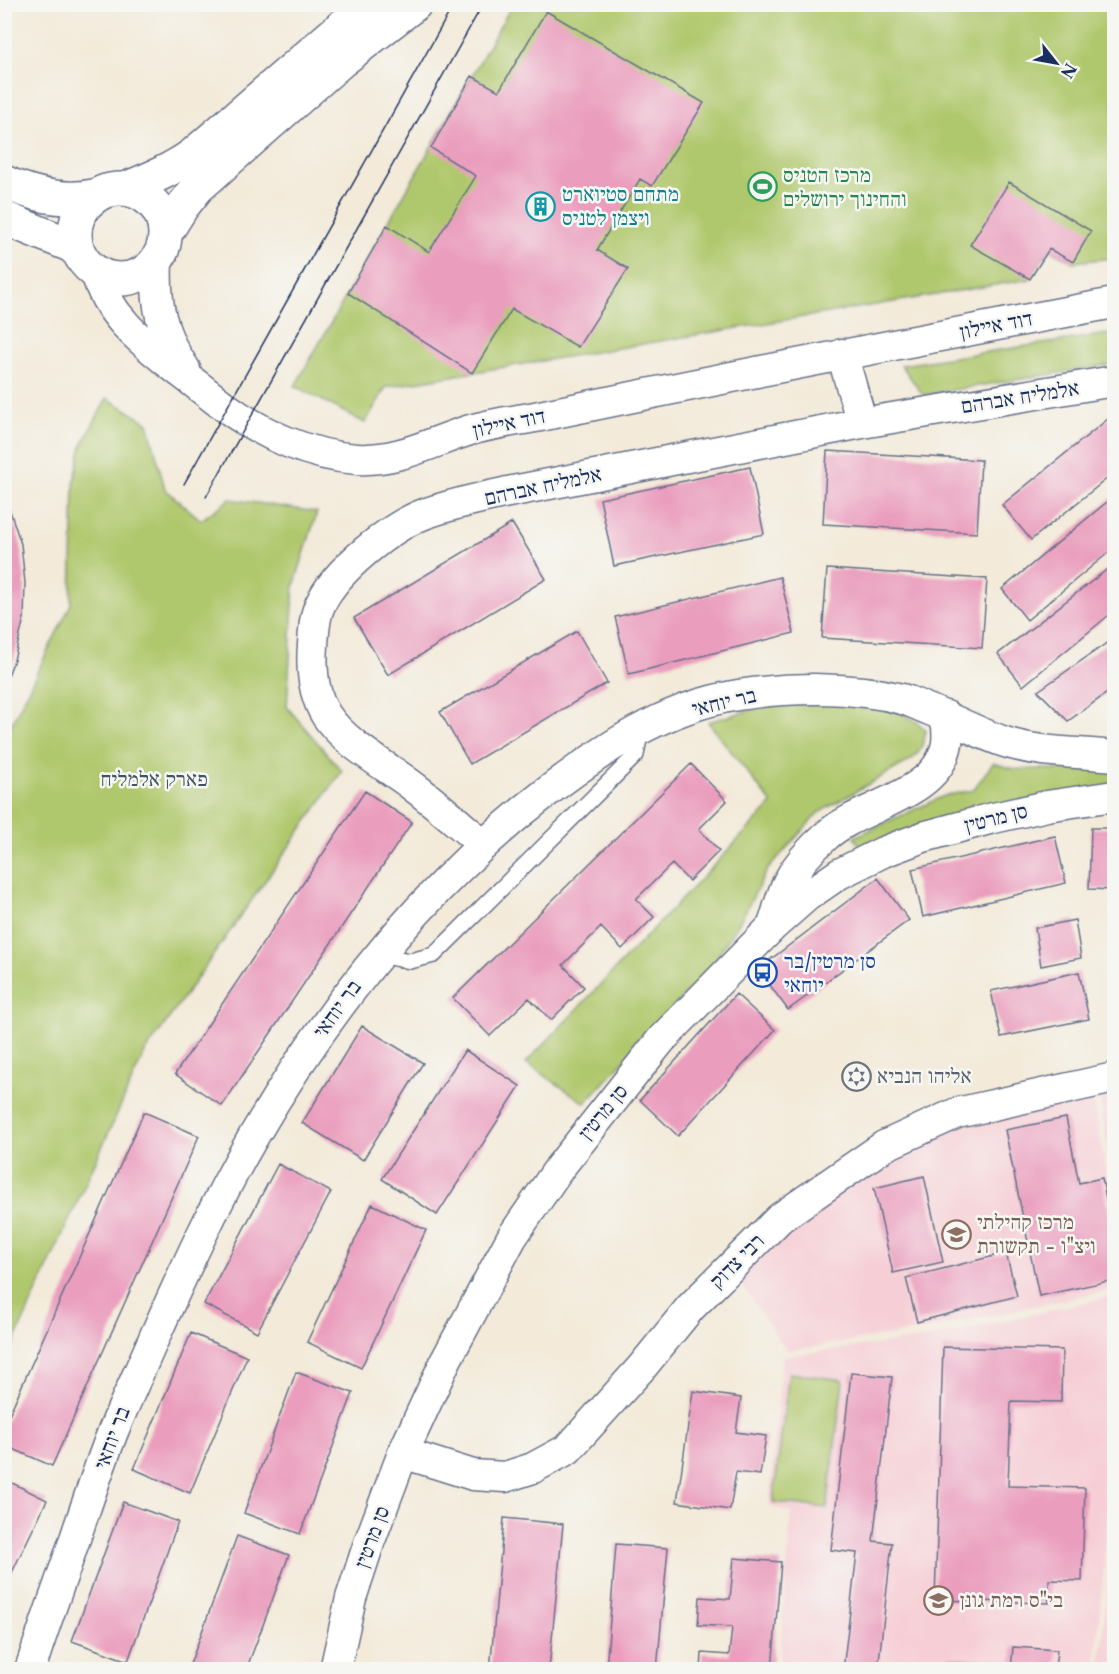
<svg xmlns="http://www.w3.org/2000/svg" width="1119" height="1674" font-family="'Libre Caslon Text','Frank Ruhl Libre',serif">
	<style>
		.built { fill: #f6cfd6 }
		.green { fill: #b0c86d; stroke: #667c66; stroke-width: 1.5 }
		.building { fill: #ea9dbd }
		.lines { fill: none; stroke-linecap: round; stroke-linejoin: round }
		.lane-casing { stroke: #677089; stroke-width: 18 }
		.street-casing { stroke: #677089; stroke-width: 33 }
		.secondary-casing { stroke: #677089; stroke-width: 36 }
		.lane { stroke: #fff; stroke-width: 15 }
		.street { stroke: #fff; stroke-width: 30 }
		.secondary { stroke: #fff; stroke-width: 33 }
		.tram { stroke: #1b2f5e; stroke-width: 1.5 }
		.labels { text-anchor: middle; stroke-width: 5; stroke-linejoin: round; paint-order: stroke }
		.leisure-label { font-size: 21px; fill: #27864d; stroke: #f6f6f2; text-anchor: start }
		.culture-label { font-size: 21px; fill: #0d838f; stroke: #f6f6f2; text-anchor: start }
		.street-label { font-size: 21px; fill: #1b2f5e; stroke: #f6f6f2 }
		.park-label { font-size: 21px; fill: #405562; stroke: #f6f6f2 }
		.transit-label { font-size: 21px; fill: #164399; stroke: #f6f6f2; text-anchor: start }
		.worship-label { font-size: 21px; fill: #5b616d; stroke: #f6f6f2; text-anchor: start }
		.education-label { font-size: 21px; fill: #785e54; stroke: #f6f6f2; text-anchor: start }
	</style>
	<rect width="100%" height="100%" fill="#f6f6f2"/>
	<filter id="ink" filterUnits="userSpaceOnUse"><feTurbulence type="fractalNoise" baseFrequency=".0167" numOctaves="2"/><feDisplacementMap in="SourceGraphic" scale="12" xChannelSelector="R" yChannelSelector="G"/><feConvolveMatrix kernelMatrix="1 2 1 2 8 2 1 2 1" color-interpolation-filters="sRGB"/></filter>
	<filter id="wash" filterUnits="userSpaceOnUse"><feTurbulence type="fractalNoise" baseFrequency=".008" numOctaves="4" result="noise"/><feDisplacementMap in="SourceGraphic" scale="24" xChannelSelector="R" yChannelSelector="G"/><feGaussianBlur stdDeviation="1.35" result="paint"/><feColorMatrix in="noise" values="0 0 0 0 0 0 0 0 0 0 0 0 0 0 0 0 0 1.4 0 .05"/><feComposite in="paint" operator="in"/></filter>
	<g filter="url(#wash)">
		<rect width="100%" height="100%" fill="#f3ead9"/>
		<path class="built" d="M1114 1090V1186L1099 1094Z
			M1092 1095 1114 1211V1289L929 1329 787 1351 735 1275 819 1200 899 1154 969 1120Z
			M1114 1296V1457L1095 1669H779L791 1512 769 1506 782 1356 922 1339Z
			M1114 1500V1669H1100Z"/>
		<path class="green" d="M512 5H1114V258L1073 262 1049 249 1030 279 386 387 365 423 295 386Z
			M1114 333V364L923 395 901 365Z
			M107 398 148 423 165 489 201 520 230 499 317 512 294 586 287 707 342 771 144 1054 5 1362V737L71 604 74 484 82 445Z
			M814 702C848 704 904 702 926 731 922 750 918 758 900 766L818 813 768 869 740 921 711 966 585 1103 526 1063 772 804 708 722 761 707Z
			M993 763 1015 769 1114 770V786L864 851 854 837 944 796 973 790Z
			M789 1373 843 1380 827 1508 773 1502Z
			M949 1658 998 1662 997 1669H948Z"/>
		<g id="blocks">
			<path class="building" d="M546 11 704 103 652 186 640 179 597 250 628 269 578 347 512 309 472 373 348 293 387 225 429 252 476 176 431 148 472 76 499 91Z
				M1009 182 1091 231 1073 262 1049 249 1030 279 970 245Z
				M1114 414V473L1031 540 1002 505Z
				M827 451 981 460 977 533 823 524Z
				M750 467 764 534 614 566 600 499Z
				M1114 496V548L1027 620 1002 589Z
				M4 499 9 508 21 544 25 583 24 618 14 660 5 683Z
				M512 523 546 579 388 675 354 618Z
				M1114 564V611L1023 686 998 654Z
				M827 569 987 579 982 648 822 638Z
				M780 577 794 633 629 674 615 617Z
				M577 631 607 683 470 764 440 712Z
				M1114 638V688L1068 721 1038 691Z
				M691 764 727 801 699 829 719 851 689 881 672 864 636 899 654 917 622 949 601 927 563 965 584 987 551 1020 529 998 490 1036 453 998Z
				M365 791 412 822 222 1106 175 1074Z
				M1091 828H1114V890L1089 889Z
				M1055 836 1066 883 923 917 912 869Z
				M878 878 909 920 788 1010 758 969Z
				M1075 920 1081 958 1041 966 1035 928Z
				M1079 972 1089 1019 1001 1037 991 991Z
				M736 994 775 1030 678 1136 640 1100Z
				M362 1026 423 1063 363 1160 302 1123Z
				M465 1050 520 1086 437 1215 382 1179Z
				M144 1112 199 1136 52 1466 4 1445V1426Z
				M1066 1118 1079 1183 1102 1178 1114 1239V1280L1039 1296 1005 1130Z
				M278 1164 331 1192 257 1332 204 1304Z
				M924 1176 943 1262 893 1273 874 1188Z
				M372 1204 426 1230 361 1368 307 1342Z
				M1006 1253 1017 1296 917 1322 906 1278Z
				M191 1333 247 1357 190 1493 134 1469Z
				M943 1347 1062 1350 1061 1402 1011 1401 1008 1486 1085 1488 1082 1581 1049 1580V1603L935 1600Z
				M296 1372 353 1393 300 1534 244 1513Z
				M851 1373 892 1377 873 1541 892 1543 878 1670H843L857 1553 831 1550Z
				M693 1391 741 1398 736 1432 766 1436 760 1475 736 1472 730 1510 677 1502Z
				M4 1479 47 1500 4 1589Z
				M123 1502 178 1522 128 1661 72 1641Z
				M504 1518 563 1524 549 1670H490Z
				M237 1536 289 1555 263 1625 246 1670H188Z
				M616 1544 668 1548 657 1670H606Z
				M734 1558 781 1562 772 1670H701L702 1653 729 1655 732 1627 698 1625 700 1597 730 1599Z
				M1013 1647 1057 1650 1055 1670H1011Z"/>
		</g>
	</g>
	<g filter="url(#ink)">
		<use href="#blocks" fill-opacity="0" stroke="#677089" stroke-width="1.5"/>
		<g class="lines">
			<defs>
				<path id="lane" d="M379 955 410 961 434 955 636 755 641 727"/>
				<path id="street" d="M157 259C155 301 160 334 185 369
					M96 272C107 317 146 345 180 372 195 383 209 395 224 406 262 434 310 456 357 459 400 461 431 442 470 430 491 424 513 421 535 417 728 377 921 339 1114 303
					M842 354 862 423
					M484 845C461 826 438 805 414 787 387 766 345 744 326 715 313 694 311 670 313 645 314 632 314 617 320 605 335 571 390 527 424 514 451 504 480 498 508 492L862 423 1114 381
					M773 925C778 911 781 895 788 882 797 865 812 848 826 836 860 805 934 797 946 748 949 738 947 727 946 716
					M403 1453 473 1475 505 1477 533 1468 568 1449 642 1367 690 1308 780 1218 884 1146 957 1113 1114 1078
					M30 1670C41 1635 53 1602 65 1568 81 1522 96 1474 114 1429 127 1398 141 1368 154 1338 184 1271 215 1203 252 1139 328 1008 423 888 543 795 603 749 661 708 738 695 790 687 852 686 902 699 910 701 918 705 925 708 953 719 979 734 1008 743 1042 753 1080 752 1114 756
					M335 1670 351 1598 369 1543 403 1453 446 1360 512 1237 560 1167 661 1040 773 926 807 896 839 874 883 852 923 837 989 819 1047 806 1114 796"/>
				<path id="secondary" d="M4 182C33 195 64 202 94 196
					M125 189C150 179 172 170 194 154L368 4
					M75 234a45 45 0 1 1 90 0a45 45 0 1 1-90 0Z
					M4 218 70 245 78 251
					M165 234 182 207 198 187 340 62 415 4"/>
			</defs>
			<use href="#lane" class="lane-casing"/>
			<use href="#street" class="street-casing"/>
			<use href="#secondary" class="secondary-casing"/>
			<use href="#lane" class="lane"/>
			<use href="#street" class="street"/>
			<use href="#secondary" class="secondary"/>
			<path class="tram" d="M184 484 454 4
				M206 497 483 4"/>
		</g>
	</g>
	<defs>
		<symbol id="stadium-ring" viewBox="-11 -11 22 22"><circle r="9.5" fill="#f6f6f2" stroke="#2e9e5b" stroke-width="1.5"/><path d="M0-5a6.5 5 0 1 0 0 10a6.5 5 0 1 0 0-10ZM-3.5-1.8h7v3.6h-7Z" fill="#2e9e5b"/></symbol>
		<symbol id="building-ring" viewBox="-11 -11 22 22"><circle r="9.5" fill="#f6f6f2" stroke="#0f9aa8" stroke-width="1.5"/><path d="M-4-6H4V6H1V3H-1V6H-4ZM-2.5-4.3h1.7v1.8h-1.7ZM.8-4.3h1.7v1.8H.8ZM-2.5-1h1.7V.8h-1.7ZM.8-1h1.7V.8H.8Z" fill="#0f9aa8"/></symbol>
		<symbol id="bus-ring" viewBox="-11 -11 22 22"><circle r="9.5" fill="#f6f6f2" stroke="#1a4fb4" stroke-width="1.5"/><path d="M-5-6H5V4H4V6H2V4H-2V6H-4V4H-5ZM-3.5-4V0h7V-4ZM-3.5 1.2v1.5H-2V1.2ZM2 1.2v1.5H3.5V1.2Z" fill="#1a4fb4"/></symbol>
		<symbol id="synagogue-ring" viewBox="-11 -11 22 22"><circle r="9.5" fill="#f6f6f2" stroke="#6b7280" stroke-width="1.5"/><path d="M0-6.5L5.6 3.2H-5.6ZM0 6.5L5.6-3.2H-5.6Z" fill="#6b7280"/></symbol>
		<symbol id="school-ring" viewBox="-11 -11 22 22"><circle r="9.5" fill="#f6f6f2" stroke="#8d6e63" stroke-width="1.5"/><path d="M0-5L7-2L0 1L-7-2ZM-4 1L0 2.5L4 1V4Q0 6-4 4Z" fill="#8d6e63"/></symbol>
	</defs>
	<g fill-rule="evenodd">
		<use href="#stadium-ring" x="746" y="170" width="33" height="33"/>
		<use href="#building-ring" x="524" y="190" width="33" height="33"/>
		<use href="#bus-ring" x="746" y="956" width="33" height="33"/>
		<use href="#synagogue-ring" x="840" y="1060" width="33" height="33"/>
		<use href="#school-ring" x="940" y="1218" width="33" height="33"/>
		<use href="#school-ring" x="922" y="1584" width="33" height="33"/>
	</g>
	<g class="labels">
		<g class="leisure-label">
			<text x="783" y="182">מרכז הטניס<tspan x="783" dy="24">והחינוך ירושלים</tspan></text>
		</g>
		<g class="culture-label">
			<text x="562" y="201">מתחם סטיוארט<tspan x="562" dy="24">ויצמן לטניס</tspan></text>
		</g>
		<g class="street-label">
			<text transform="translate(996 325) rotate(-11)" y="7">דוד איילון</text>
			<text transform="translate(1020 397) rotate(-9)" y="7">אלמליח אברהם</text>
			<text transform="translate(509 423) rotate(-12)" y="7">דוד איילון</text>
			<text transform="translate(543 486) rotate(-12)" y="7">אלמליח אברהם</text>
			<text transform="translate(724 702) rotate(-13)" y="7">בר יוחאי</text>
			<text transform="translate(996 818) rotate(-14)" y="7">סן מרטין</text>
			<text transform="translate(337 1009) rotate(-54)" y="7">בר יוחאי</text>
			<text transform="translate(603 1112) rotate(-51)" y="7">סן מרטין</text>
			<text transform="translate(737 1261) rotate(-45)" y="7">רבי צדוק</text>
			<text transform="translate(112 1438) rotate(-69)" y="7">בר יוחאי</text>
			<text transform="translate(372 1537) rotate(-70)" y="7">סן מרטין</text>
		</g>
		<g class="park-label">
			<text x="154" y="786">פארק אלמליח</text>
		</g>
		<g class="transit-label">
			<text x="784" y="968">סן מרטין/בר<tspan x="784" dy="24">יוחאי</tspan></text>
		</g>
		<g class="worship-label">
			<text x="877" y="1083">אליהו הנביא</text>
		</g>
		<g class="education-label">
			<text x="977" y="1229">מרכז קהילתי<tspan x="977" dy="24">ויצ"ו - תקשורת</tspan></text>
			<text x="960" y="1607">בי"ס רמת גונן</text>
		</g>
	</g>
	<rect width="1119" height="1674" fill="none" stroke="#f6f6f2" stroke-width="24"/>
	<g transform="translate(1056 63) rotate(121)" stroke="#f6f6f2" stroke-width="4.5" paint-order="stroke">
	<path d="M0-4.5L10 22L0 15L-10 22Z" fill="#1b2f5e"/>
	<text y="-9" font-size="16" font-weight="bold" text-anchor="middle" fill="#1b2f5e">N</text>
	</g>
</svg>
